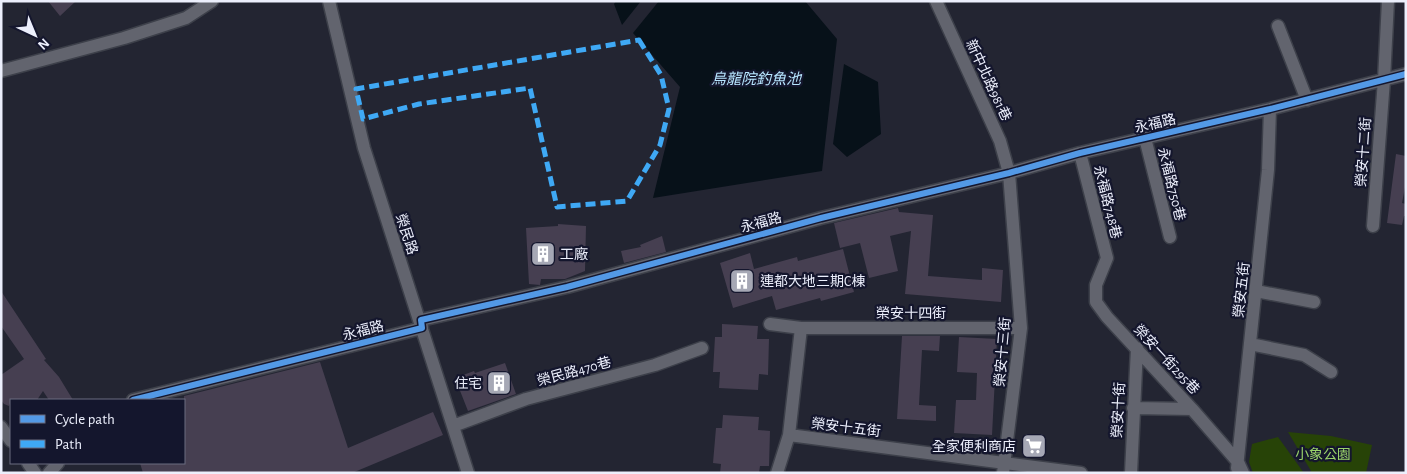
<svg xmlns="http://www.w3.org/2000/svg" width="1407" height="474" font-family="'Alegreya Sans','Noto Sans TC',sans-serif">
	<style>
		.green { fill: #274307 }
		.water { fill: #071119 }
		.building { fill: #463f51 }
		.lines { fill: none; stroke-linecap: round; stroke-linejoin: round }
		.minor-casing { stroke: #3d404a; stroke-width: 15 }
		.minor { stroke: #62646e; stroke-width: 12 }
		.quiet { stroke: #3fa9f5; stroke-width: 5; stroke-dasharray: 10 5; stroke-linecap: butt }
		.cycleway-casing { stroke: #14162d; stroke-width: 9 }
		.cycleway { stroke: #5399e6; stroke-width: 6 }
		.labels { text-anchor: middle; stroke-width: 4.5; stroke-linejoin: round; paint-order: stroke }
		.street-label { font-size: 14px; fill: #eceffc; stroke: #14162d }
		.poi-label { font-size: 14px; fill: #eceffc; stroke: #14162d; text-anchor: start }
		.park-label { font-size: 14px; fill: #9ad36a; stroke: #14162d }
		.water-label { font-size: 15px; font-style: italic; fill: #b7e5ff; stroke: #14162d }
	</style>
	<rect width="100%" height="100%" fill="#232532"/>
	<path class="green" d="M1288 432 1331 436 1372 445 1366 473H1309L1311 471Z
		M1278 437 1304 473H1253L1249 462 1252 444Z"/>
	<path class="water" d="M616 1H641L622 25 614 4Z
		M659 1H805L837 39 822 171 653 198 680 87 633 33Z
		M844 64 878 82 881 134 847 157 833 144Z"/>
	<path class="building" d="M48 1H76L60 16Z
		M1396 154 1406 156V182L1402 203 1406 204V216H1404L1402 225 1387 223Z
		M898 208 899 212 933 215 928 276 982 280V268L1003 270 1001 302 905 294 911 231 890 236 898 271 869 278 860 243 840 248 834 223Z
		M558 224 586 226 585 271 565 279H541L540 285 529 284 526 228 558 226Z
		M662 236 666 252 624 263 621 251 641 247 640 245Z
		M843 249 854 292 821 301 820 298 776 310 772 296 733 308 720 263 750 253 754 269 797 257 798 261Z
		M1 291 46 359 44 360 59 377 73 400H49L43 391 37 400H11L9 406 4 404 1 400V375L24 359 1 326Z
		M722 324 758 326 757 339H769L768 375 759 374 758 390 719 388 720 372H713L715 337H722Z
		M902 336H940L939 351 922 350 919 405 936 406V421L897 419Z
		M959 337 997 339 992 435 954 433 956 400H976L977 373 957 372Z
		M320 362 348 448 433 412 443 435 352 473H143L140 463H184V396Z
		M505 363 516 394 468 411 455 378 474 371 475 373Z
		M723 415 759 417 758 430 770 431 769 466H760L759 473H720L721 464 713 463 716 428H722Z"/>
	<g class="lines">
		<defs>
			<path id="minor" d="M329 1 364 148 468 473
				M936 1 1000 141 1009 173 1021 328 1003 473
				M1278 26 1307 100
				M1 71 124 38 186 18 212 1
				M1145 138 1170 237
				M1080 153 1107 258 1096 285V302L1107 317 1192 409 1238 462 1243 473
				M1373 226 1384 80 1388 1
				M1256 291 1314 302
				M770 324 801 328H1021
				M1250 344 1304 355 1331 372
				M133 400 422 328 421 320 567 287 821 218 1009 173 1080 153 1270 109 1406 74
				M1133 408 1192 409
				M453 426 526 399 655 365 702 348
				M1 427 11 441
				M789 435 1081 473
				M28 463 35 473
				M1237 468 1268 170 1270 109
				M49 473 58 463
				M777 473 789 435 801 328
				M1131 473 1137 348"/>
		</defs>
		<use href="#minor" class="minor-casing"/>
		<use href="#minor" class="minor"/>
		<path class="quiet" d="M639 40 661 75 669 109 660 145 627 201 557 207 530 88 419 104 363 119 356 89Z"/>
		<defs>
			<path id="cycleway" d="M133 400 422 328 421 320 567 287 821 218 1009 173 1080 153 1270 109 1406 74"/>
		</defs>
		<use href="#cycleway" class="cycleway-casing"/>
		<use href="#cycleway" class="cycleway"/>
	</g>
	<defs>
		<symbol id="building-square" viewBox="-11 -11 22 22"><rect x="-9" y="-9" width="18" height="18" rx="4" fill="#a6a8b5" stroke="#14162d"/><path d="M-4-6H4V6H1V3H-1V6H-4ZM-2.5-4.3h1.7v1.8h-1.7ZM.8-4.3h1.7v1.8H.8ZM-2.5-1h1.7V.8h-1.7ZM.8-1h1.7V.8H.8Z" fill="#fff"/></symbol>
		<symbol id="supermarket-square" viewBox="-11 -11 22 22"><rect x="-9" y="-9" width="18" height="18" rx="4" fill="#a6a8b5" stroke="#14162d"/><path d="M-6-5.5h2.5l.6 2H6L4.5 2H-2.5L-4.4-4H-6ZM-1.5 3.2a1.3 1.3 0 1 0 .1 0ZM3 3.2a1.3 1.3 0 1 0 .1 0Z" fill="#fff"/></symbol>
	</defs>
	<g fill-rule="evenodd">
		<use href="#building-square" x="529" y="240" width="28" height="28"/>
		<use href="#building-square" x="728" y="267" width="28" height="28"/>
		<use href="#building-square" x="485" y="369" width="28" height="28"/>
		<use href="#supermarket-square" x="1020" y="432" width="28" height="28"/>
	</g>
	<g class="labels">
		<g class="street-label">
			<text transform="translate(989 80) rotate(65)" y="5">新中北路981巷</text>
			<text transform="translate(1155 123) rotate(-13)" y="5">永福路</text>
			<text transform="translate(1363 152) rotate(-86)" y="5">榮安十二街</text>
			<text transform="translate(1172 184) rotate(76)" y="5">永福路750巷</text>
			<text transform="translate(1108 202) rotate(76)" y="5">永福路748巷</text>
			<text transform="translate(761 222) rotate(-15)" y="5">永福路</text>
			<text transform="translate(407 234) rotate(72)" y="5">榮民路</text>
			<text transform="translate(1241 290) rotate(-84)" y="5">榮安五街</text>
			<text x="911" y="318">榮安十四街</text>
			<text transform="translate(363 330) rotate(-14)" y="5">永福路</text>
			<text transform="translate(1002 352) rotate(-85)" y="5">榮安十三街</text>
			<text transform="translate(1167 359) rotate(47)" y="5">榮安一街295巷</text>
			<text transform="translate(574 371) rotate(-15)" y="5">榮民路470巷</text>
			<text transform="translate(1118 410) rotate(-87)" y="5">榮安十街</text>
			<text transform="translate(846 427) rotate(7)" y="5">榮安十五街</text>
		</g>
		<g class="poi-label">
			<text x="560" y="259">工廠</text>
			<text x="760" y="286">連都大地三期C棟</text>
			<text x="482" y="388" text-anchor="end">住宅</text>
			<text x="1016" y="451" text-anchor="end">全家便利商店</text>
		</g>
		<g class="park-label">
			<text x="1323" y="459">小象公園</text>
		</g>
		<g class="water-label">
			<text x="756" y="84">烏龍院釣魚池</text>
		</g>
	</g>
	<rect width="1407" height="474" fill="none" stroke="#eceffc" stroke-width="5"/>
	<rect x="10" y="399" width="175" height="65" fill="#14162d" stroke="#6a6d80"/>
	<rect x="20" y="415" width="25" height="8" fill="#5399e6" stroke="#6a6d80"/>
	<text x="55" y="424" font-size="15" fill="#eceffc">Cycle path</text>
	<rect x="20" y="440" width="25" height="8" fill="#3fa9f5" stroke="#6a6d80"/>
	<text x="55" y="449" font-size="15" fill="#eceffc">Path</text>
	<g transform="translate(35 35) rotate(136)" stroke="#14162d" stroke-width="4" paint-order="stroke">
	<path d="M0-4L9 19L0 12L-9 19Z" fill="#eceffc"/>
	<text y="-8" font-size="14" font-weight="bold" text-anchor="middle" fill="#eceffc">N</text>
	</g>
</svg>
